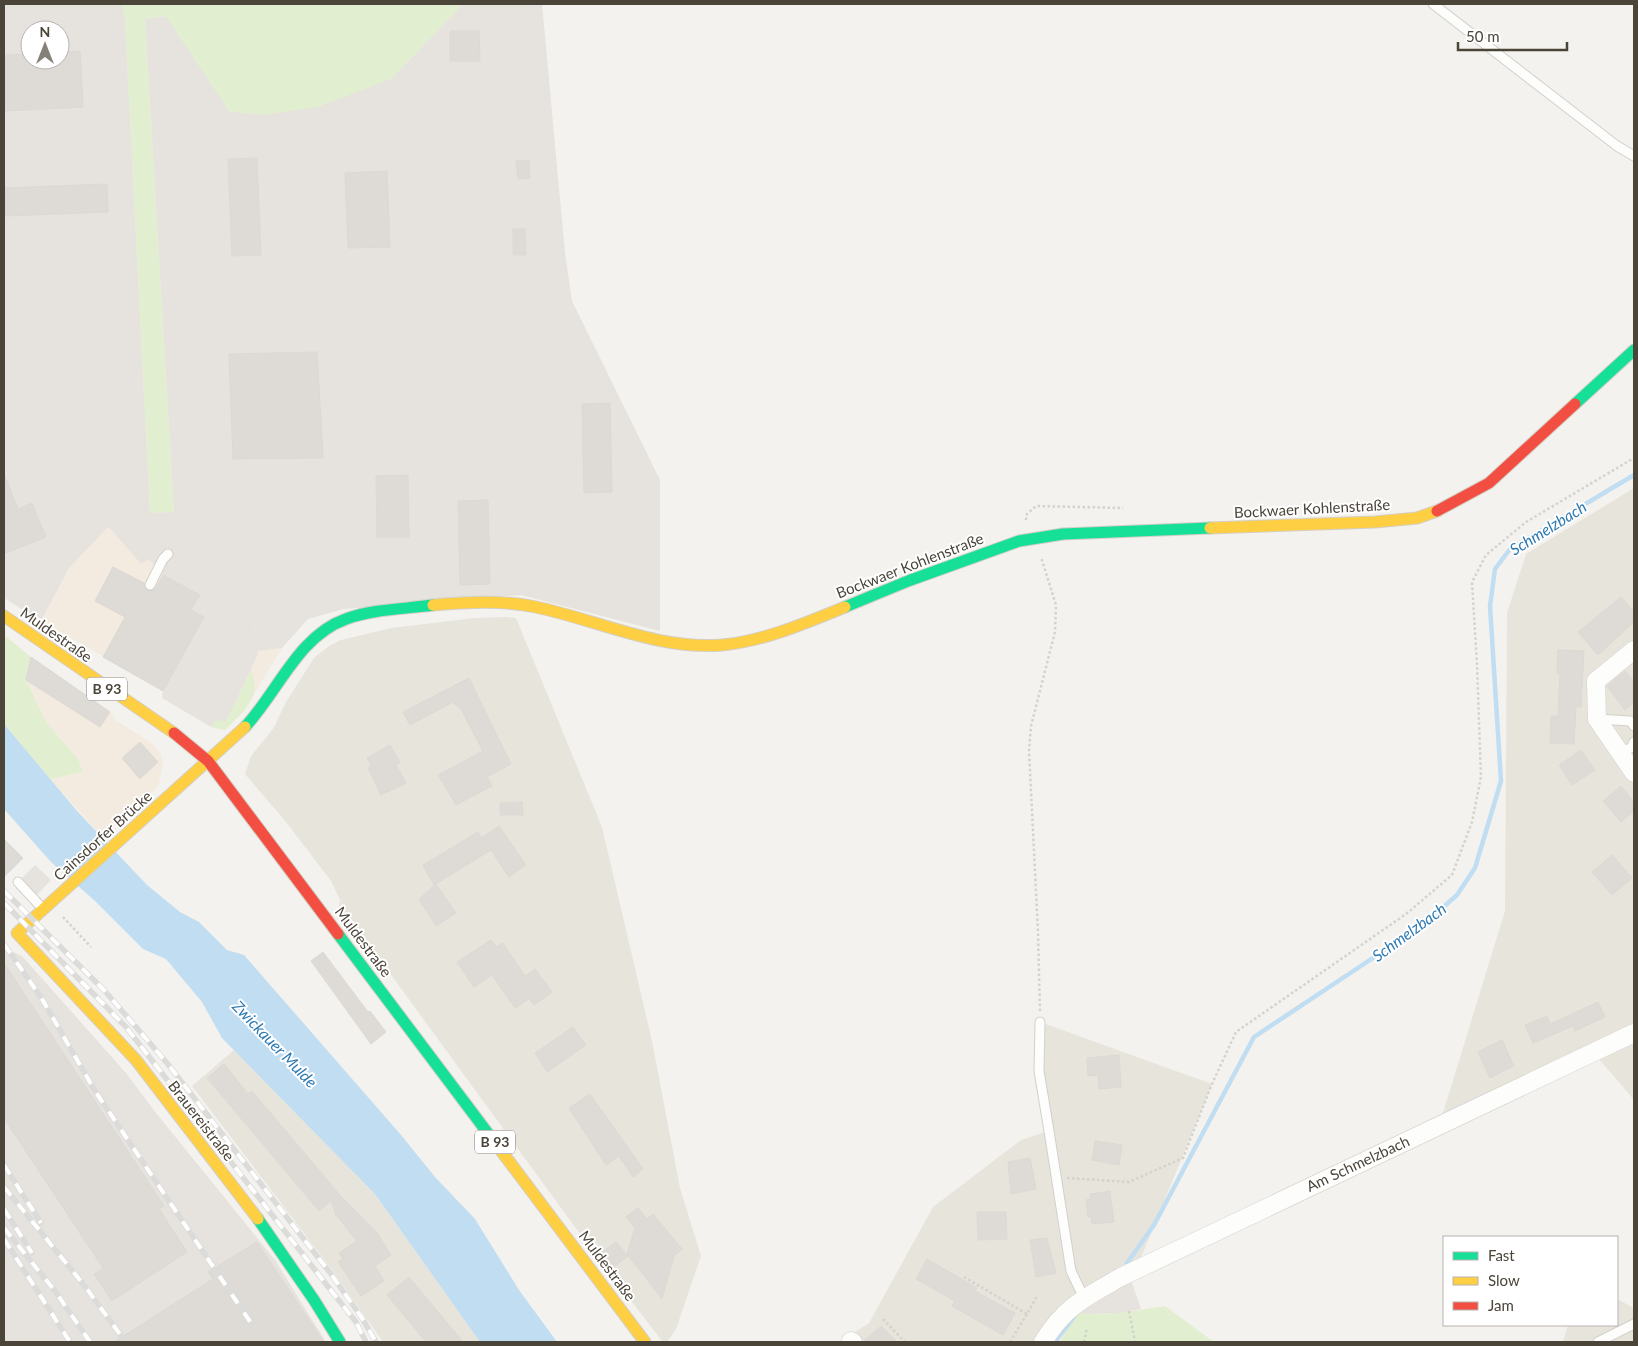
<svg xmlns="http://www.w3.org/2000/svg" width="1638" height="1346" font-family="Lato,sans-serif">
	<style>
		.residential { fill: #e7e4dc }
		.commercial { fill: #f3ebdf }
		.industrial { fill: #e6e2de; fill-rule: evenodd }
		.green { fill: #e1eecf }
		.parking { fill: #e6e3df }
		.water { fill: #c0ddf1 }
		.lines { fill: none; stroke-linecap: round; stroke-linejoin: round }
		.stream { stroke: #c0ddf1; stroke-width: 4.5 }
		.building { fill: #dedbd6; stroke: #dcd9d4 }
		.lane-casing { stroke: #d2d0cb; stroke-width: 11 }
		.street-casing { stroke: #d2d0cb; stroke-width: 19 }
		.fast-casing { stroke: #d3cfc5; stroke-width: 13 }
		.slow-casing { stroke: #d3cfc5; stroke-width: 13 }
		.jam-casing { stroke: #d3cfc5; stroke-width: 13 }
		.path { stroke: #d3d2cc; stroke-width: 2.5; stroke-dasharray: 2.5 2.5; stroke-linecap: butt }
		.lane { stroke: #fdfdfc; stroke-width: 9 }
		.street { stroke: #fdfdfc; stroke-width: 18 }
		.fast { stroke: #16e098; stroke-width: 11 }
		.slow { stroke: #ffcf43; stroke-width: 11 }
		.jam { stroke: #f24e42; stroke-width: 11 }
		.rail-casing { stroke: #dbdbda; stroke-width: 5.5 }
		.rail { stroke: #fff; stroke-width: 4; stroke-dasharray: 11; stroke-linecap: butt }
		.labels { text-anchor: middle; stroke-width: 4; stroke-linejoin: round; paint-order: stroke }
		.shield { fill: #fff; stroke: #817c74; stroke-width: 1 }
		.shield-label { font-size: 14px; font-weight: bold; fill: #4b4439 }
		.street-label { font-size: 15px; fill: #4b4439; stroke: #fff }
		.water-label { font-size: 16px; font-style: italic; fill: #2e7ab2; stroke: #fff }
	</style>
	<rect width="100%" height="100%" fill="#f4f2ee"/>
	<path class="residential" d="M1634 488V1100L1593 1052 1439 1126 1505 911 1507 613 1526 554Z
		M506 617 516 618 602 827 652 1041 680 1188 701 1256 676 1329 667 1342H663L594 1253 378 957 338 909 340 900 331 881 286 822 245 774 251 756 273 729 286 702 314 658 329 646 341 640 391 628 475 618Z
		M1040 1022 1212 1084 1136 1270 1065 1312 1034 1342H839L869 1323 933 1207 1021 1140 1048 1131 1039 1071Z
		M234 1050 375 1194 480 1342H383L332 1270 192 1086Z
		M1617 1299 1634 1308V1342H1563L1568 1325H1617Z"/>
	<path class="commercial" d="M174 512 255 623 257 651 282 648 244 711 225 730 211 727 162 698 163 690 41 621 69 568 108 526 150 513Z
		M31 657 110 712 117 721 153 744 160 752 163 762 159 784 152 794 102 837 50 779 83 772 78 759 46 722 26 680Z"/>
	<path class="industrial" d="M4 4H122L125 20 150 513 108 527 69 568 41 621 4 598ZM30 30H60V60H30Z
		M463 4H542L565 253 572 301 660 480V631L521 595 344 609 308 619 282 648 257 651 255 623 174 512 145 19 166 16 230 112 391 79Z
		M4 948 22 956 126 1073 156 1113 275 1260 326 1342H4Z"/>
	<path class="green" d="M122 4H463L391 79 318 107 262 115 230 112 166 16 145 19 174 512 150 513 125 20Z
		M4 635 31 657 26 680 46 722 78 759 83 772 50 779 4 724Z
		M251 670C262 698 244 711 225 730L211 727 215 719 226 722Z
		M1165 1306 1214 1342H1060L1076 1311C1105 1318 1136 1310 1165 1306Z"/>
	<path class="parking" d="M174 512 255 623 258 654 226 722 215 720 211 727 162 698 163 691 204 617 191 610 200 595 163 575 149 559 141 564 108 526 150 513Z
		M35 865 51 880 32 900 16 884Z
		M1131 1280 1141 1309 1120 1313 1086 1314 1076 1311Z"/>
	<path class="water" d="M4 724 77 811 147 885 180 912 199 922 227 950 244 955 401 1135 435 1177 475 1219 519 1290 557 1342H480L375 1194 222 1038 202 1002 166 959 143 949 95 901 51 862 4 809Z"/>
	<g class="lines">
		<path class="stream" d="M1127 1263 1154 1225 1254 1037 1424 924 1457 895 1475 868 1501 781 1490 606 1495 569 1510 549 1634 475
			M1055 1342 1074 1317"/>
	</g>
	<path class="building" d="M450 31H479L480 61H450Z
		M80 51 83 107 4 111V55L30 54V60H60V52Z
		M257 158 261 255 232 256 228 159Z
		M529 160 530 178 518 179 516 161Z
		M387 171 390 247 348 248 345 173Z
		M107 184 108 212 4 216V188Z
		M513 229H525L526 255H513Z
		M317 352 323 458 233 459 229 354Z
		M610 403 612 492 584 493 582 404Z
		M4 474 18 509 32 503 46 537 4 554Z
		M408 475 409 537H377L376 476Z
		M488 500 490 584 460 585 458 501Z
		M113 567 144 583 148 591 155 589 163 575 200 595 191 610 204 617 163 691 103 657 125 617 95 601Z
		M1621 597 1634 612V622L1598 655 1578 632Z
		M1558 650 1584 651 1581 707H1576L1574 744 1550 743 1551 716H1558L1560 674 1557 673Z
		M31 657 110 712 100 727 26 680Z
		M1625 671 1634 681V702L1625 710 1607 686Z
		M469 678 511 764 487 777 492 786 456 805 438 775 483 751 461 709 453 702 410 725 403 712Z
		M140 742 158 762 140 779 122 758Z
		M390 745 400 763 396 765 406 783 381 795 368 768 371 766 367 758Z
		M1581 750 1595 770 1572 785 1559 765Z
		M1621 786 1634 802V811L1621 822 1603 801Z
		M522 802 523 815H500V803Z
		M499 826 526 865 509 877 491 850 434 885 423 865 478 832 481 838Z
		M4 839 23 858 4 877Z
		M1612 855 1632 878 1612 895 1592 872Z
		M436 884 456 913 436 926 419 899Z
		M491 940 496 947 503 943 525 976 535 969 552 992 534 1005 529 999 515 1008 492 975 474 987 457 962Z
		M323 952 368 1012 370 1011 386 1032 371 1044 311 961Z
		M4 963 164 1206 159 1209 187 1252 112 1301 94 1274 103 1268 4 1118Z
		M1598 1002 1605 1017 1575 1031 1573 1026 1533 1043 1525 1025 1547 1016 1550 1024Z
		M573 1027 586 1045 547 1072 535 1053Z
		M1502 1040 1514 1066 1490 1078 1478 1052Z
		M1119 1055 1121 1087 1099 1089 1098 1075 1088 1076 1087 1058Z
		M224 1064 248 1094 252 1091 339 1194 377 1233 391 1255 375 1266 384 1281 361 1296 338 1262 343 1259 339 1253 357 1241 336 1215 331 1201 319 1211 207 1078Z
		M590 1094 643 1169 633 1177 619 1156 606 1165 569 1108Z
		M1095 1141 1122 1145 1119 1165 1092 1160Z
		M1030 1158 1036 1189 1011 1194 1008 1162Z
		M1110 1191 1114 1222 1092 1224 1091 1216 1088 1217 1086 1200 1091 1199 1090 1194Z
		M638 1208 647 1219 653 1214 682 1249 674 1256 662 1299 627 1254 635 1228 626 1217Z
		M977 1212H1006L1007 1239 978 1240Z
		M1047 1238 1056 1273 1036 1277 1030 1240Z
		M257 1242 324 1342H114L213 1279 208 1272Z
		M616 1242 628 1256 612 1268 601 1253Z
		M927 1259 977 1288 975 1291 1015 1313 1003 1335 952 1306 955 1301 916 1279Z
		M409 1277 463 1342H426L387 1295Z
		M881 1326 897 1342H863L864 1341Z"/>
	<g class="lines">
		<defs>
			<path id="lane" d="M1433 4 1617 146 1634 156
				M150 585 163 559 168 554
				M1597 719 1630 721 1634 726
				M1619 752 1631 748 1634 742
				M18 882 43 909
				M1040 1022 1039 1071 1049 1131 1071 1271 1084 1298
				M1598 1342 1634 1324"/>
			<path id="street" d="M1634 650 1596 681 1597 719 1634 773
				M851 1341 853 1342
				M1043 1342C1065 1306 1086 1297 1121 1277L1634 1033"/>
			<path id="fast" d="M1575 404 1634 350
				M845 607 908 581 1019 541 1063 534 1210 528
				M245 727C278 692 298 636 346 619 373 609 405 609 433 605
				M338 934 493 1140
				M258 1219 314 1300 340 1342"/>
			<path id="slow" d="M1210 528 1375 522 1417 518 1437 511
				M433 605C467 602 502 600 536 607 597 620 658 650 722 645 764 641 806 623 845 607
				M4 616 174 733
				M17 933 245 727
				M17 933 136 1060 258 1219
				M493 1140 645 1342"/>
			<path id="jam" d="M1437 511 1489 483 1575 404
				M174 733 208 761 338 934"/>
		</defs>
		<use href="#lane" class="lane-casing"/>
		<use href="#street" class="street-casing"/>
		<use href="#fast" class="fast-casing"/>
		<use href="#slow" class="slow-casing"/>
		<use href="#jam" class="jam-casing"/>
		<path class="path" d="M1026 520V515L1036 506 1123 508
			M63 917 91 947
			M1040 1011 1038 932 1029 751 1031 726 1055 632 1056 605 1041 557
			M1067 1178 1129 1182 1183 1158 1212 1084 1236 1032 1406 914 1452 875 1472 822 1481 777 1477 664 1472 582 1486 555 1526 522 1634 458
			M964 1277 1027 1314 1037 1296
			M1129 1311 1135 1342
			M883 1319 905 1342
			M1010 1342 1027 1314
			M1084 1342 1087 1328"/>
		<use href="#lane" class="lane"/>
		<use href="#street" class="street"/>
		<use href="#fast" class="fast"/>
		<use href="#slow" class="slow"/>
		<use href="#jam" class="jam"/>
		<defs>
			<path id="rail" d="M4 891 104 990 167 1063 331 1274 362 1318 376 1342
				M4 903 126 1027 322 1279 356 1322 366 1342
				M4 944 42 999 95 1091 251 1323
				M4 1165 41 1223
				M4 1187 84 1285 122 1337
				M4 1209 32 1253
				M4 1228 55 1291 90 1342
				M4 1239 70 1342"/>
		</defs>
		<use href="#rail" class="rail-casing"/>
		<use href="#rail" class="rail"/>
	</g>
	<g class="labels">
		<g class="shield">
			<rect x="87" y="677.5" width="40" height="23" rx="4"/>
			<rect x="475" y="1130.5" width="40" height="23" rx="4"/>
		</g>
		<g class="shield-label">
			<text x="107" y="694">B 93</text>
			<text x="495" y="1147">B 93</text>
		</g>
		<g class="street-label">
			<text transform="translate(1312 509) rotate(-3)" y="5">Bockwaer Kohlenstraße</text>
			<text transform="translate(910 566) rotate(-21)" y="5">Bockwaer Kohlenstraße</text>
			<text transform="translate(56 635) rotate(35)" y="5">Muldestraße</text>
			<text transform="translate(103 836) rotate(-42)" y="5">Cainsdorfer Brücke</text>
			<text transform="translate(363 942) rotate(53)" y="5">Muldestraße</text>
			<text transform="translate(201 1121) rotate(52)" y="5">Brauereistraße</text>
			<text transform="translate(1358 1164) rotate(-25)" y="5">Am Schmelzbach</text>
			<text transform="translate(607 1266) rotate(53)" y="5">Muldestraße</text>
		</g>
		<g class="water-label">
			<text transform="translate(1548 528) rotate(-32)" y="6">Schmelzbach</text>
			<text transform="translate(1409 932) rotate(-36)" y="6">Schmelzbach</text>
			<text transform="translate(275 1044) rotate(46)" y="6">Zwickauer Mulde</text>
		</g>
	</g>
	<rect width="1638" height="1346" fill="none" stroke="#4b4439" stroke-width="10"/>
	<rect x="1443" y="1236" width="175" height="90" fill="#ffffff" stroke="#b7b4b0"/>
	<rect x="1453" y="1252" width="25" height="8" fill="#16e098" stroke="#b7b4b0"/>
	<text x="1488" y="1261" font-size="15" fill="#4b4439">Fast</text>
	<rect x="1453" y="1277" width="25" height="8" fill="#ffcf43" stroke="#b7b4b0"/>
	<text x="1488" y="1286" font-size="15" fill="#4b4439">Slow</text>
	<rect x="1453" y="1302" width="25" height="8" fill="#f24e42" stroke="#b7b4b0"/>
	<text x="1488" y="1311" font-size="15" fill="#4b4439">Jam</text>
	<g transform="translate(45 45)"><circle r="24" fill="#ffffff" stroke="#b7b4b0"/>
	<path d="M0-4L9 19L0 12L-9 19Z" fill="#868178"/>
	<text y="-8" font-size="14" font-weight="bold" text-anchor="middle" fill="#4b4439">N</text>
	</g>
	<path d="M1458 42v8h109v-8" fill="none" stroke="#4b4439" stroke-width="2.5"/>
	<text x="1466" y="42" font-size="15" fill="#4b4439" stroke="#ffffff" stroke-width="4" paint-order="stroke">50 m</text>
</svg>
